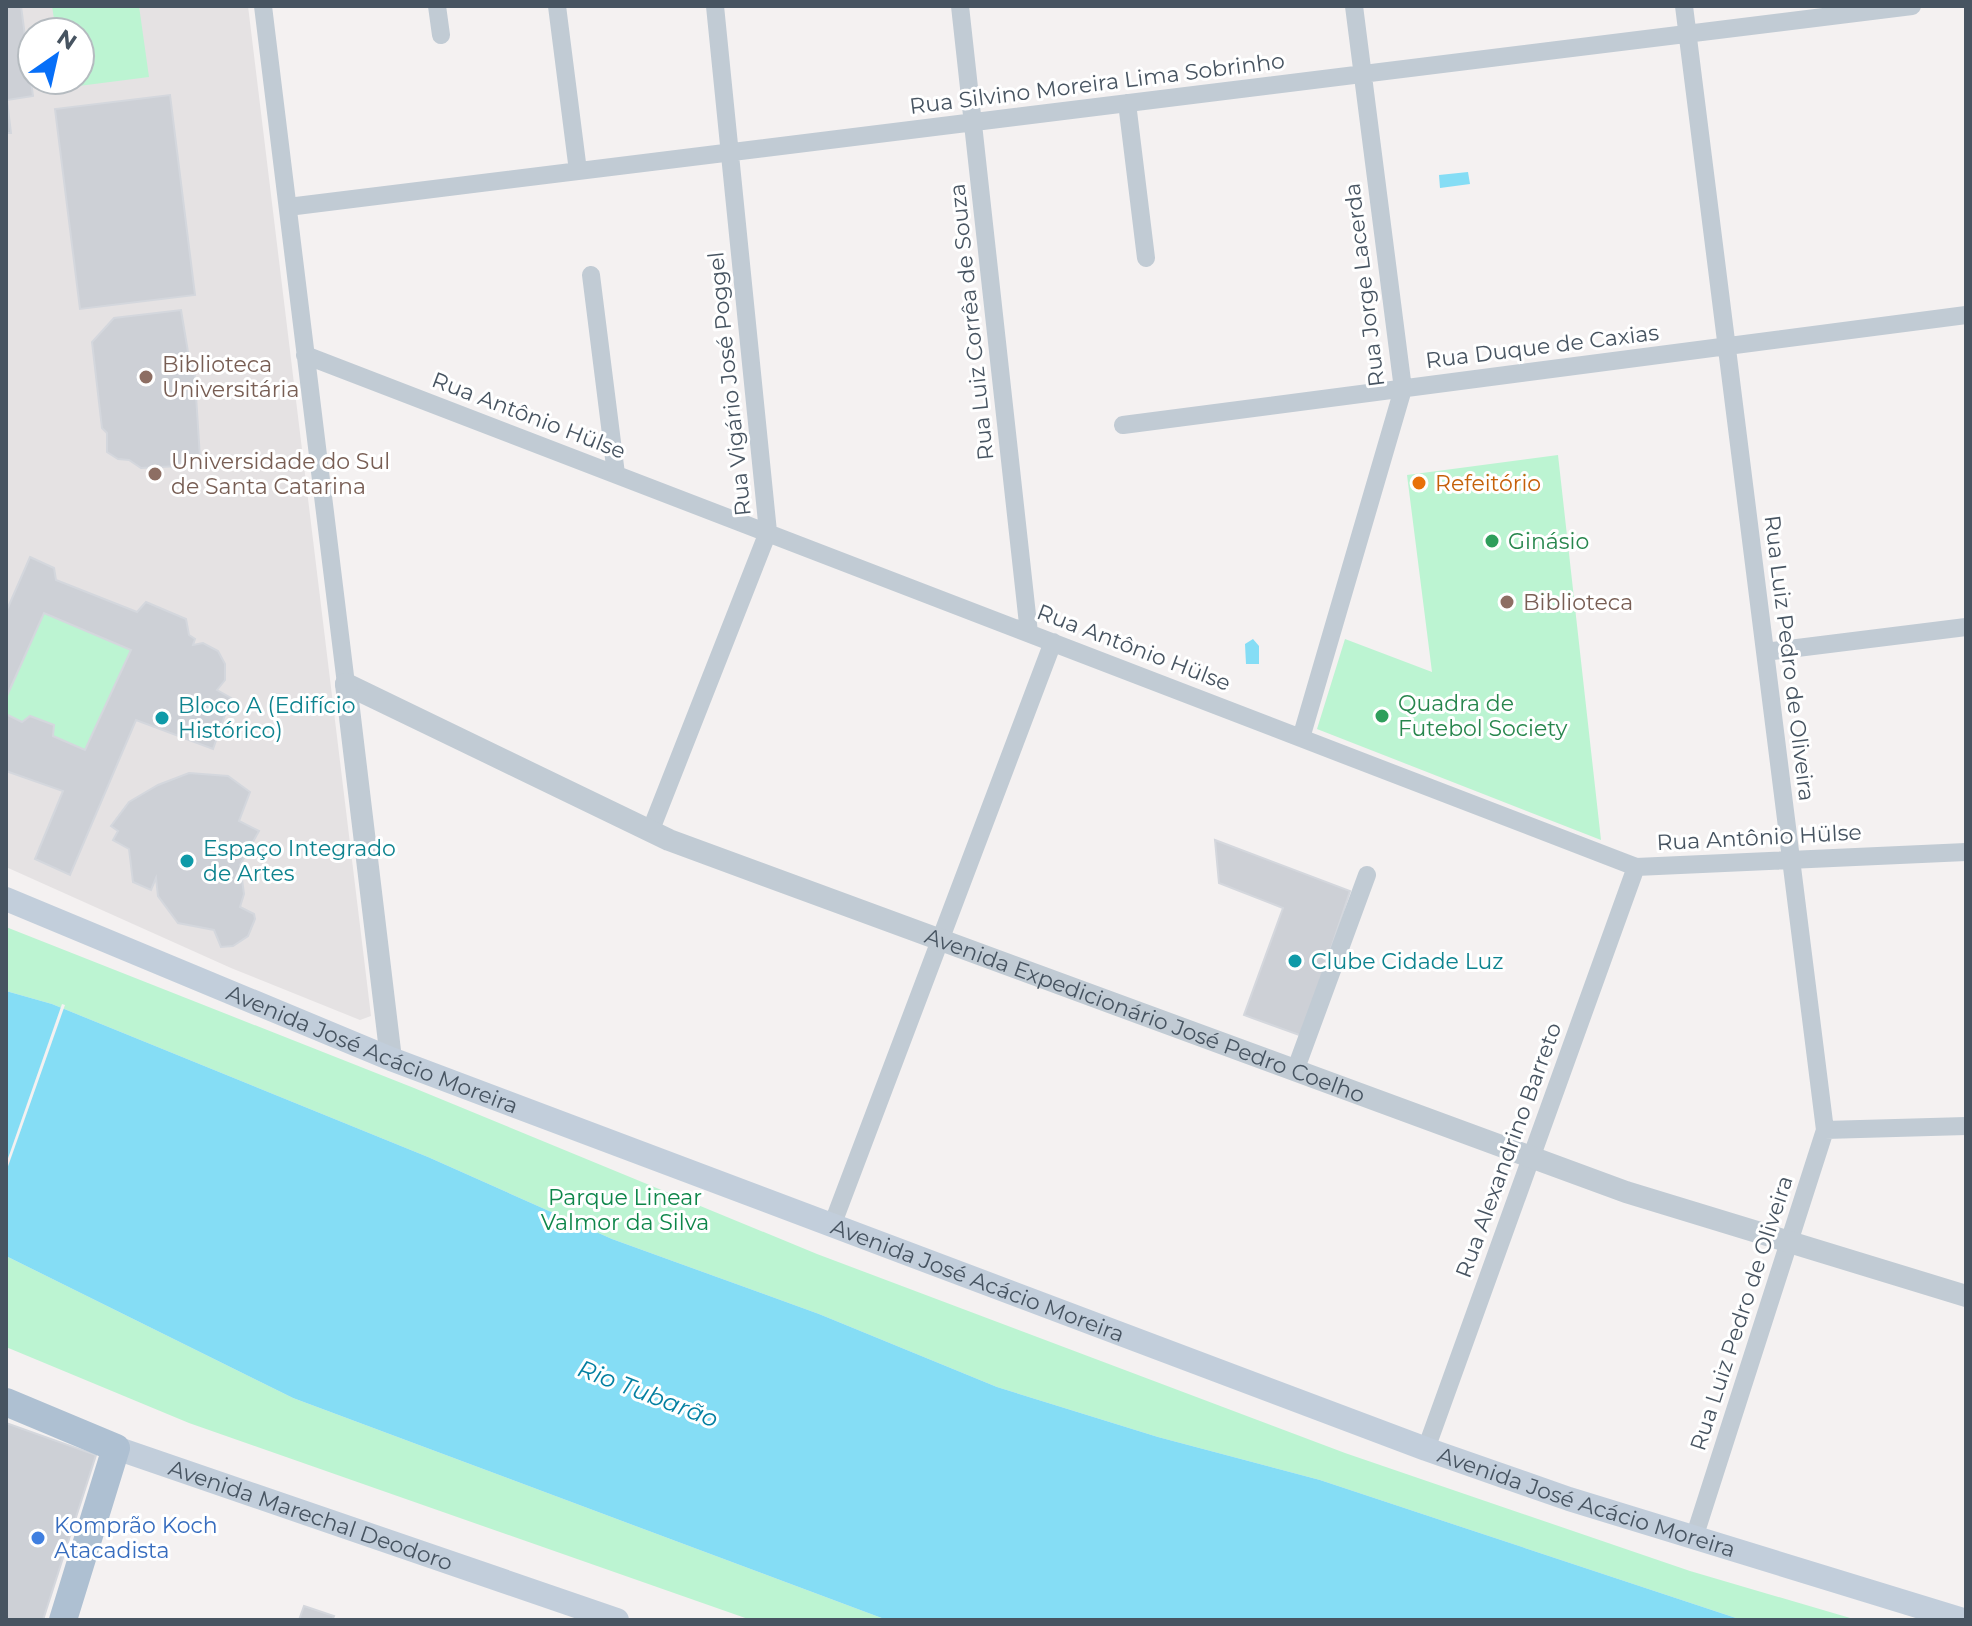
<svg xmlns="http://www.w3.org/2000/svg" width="1972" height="1626" font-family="Montserrat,sans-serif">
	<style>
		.education { fill: #e5e2e3; fill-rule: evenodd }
		.green { fill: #bcf4d2 }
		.water { fill: #85ddf5 }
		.pier { fill: #f4f1f1 }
		.building { fill: #cdd0d6; stroke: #d4d7dd; stroke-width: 2 }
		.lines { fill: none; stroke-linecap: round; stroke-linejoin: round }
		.minor { stroke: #c1cbd4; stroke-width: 18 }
		.tertiary { stroke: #c1cbd4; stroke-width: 22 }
		.secondary { stroke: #c2cedb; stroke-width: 24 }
		.primary { stroke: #aec0d2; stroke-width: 28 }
		.education-dot { fill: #8d6e63; stroke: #fff; stroke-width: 3 }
		.food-dot { fill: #e8710a; stroke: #fff; stroke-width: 3 }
		.leisure-dot { fill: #2e9e5b; stroke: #fff; stroke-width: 3 }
		.culture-dot { fill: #0f9aa8; stroke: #fff; stroke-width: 3 }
		.shop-dot { fill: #3f7fe0; stroke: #fff; stroke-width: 3 }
		.labels { text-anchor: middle; stroke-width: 6; stroke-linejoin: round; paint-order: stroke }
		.street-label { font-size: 22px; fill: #475461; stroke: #fff }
		.education-label { font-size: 22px; fill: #785e54; stroke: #fff; text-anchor: start }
		.food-label { font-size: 22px; fill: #c56008; stroke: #fff; text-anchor: start }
		.leisure-label { font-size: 22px; fill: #27864d; stroke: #fff; text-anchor: start }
		.culture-label { font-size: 22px; fill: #0d838f; stroke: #fff; text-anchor: start }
		.park-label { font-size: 22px; fill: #0e864a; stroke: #fff }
		.shop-label { font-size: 22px; fill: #366cbe; stroke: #fff; text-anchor: start }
		.water-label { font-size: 24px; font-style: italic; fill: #037fa1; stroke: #fff }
	</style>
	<rect width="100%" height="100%" fill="#f4f1f1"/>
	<path class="education" d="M6 6H248L371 1016 360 1020 231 968 6 867ZM32 32H80V80H32Z"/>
	<path class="green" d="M52 6H139L149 77 63 88 62 80H80V32H56Z
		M1558 455 1601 840 1317 729 1345 639 1432 672 1407 475Z
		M44 613 131 650 85 750 53 736 54 725 30 716 22 722 6 714V698Z
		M6 927 414 1088 817 1254 1345 1453 1690 1571 1857 1620H1742L1320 1480 1158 1437 997 1387 819 1314 612 1239 428 1157 52 1004 6 991Z
		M6 1256 293 1398 887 1620H751L189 1423 6 1347Z"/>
	<path class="water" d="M1468 172 1470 184 1440 188 1439 175Z
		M1253 639 1259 646V664H1246L1245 644Z
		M6 991 52 1004 428 1157 612 1239 819 1314 997 1387 1158 1437 1320 1480 1742 1620H887L293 1398 6 1256Z"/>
	<path class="pier" d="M62 1004 65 1005 6 1172V1164Z"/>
	<path class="building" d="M6 6H21L33 96 7 100 11 133H6Z
		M170 95 195 295 80 309 55 109Z
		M181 310 190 364H194L200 458 183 460 179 466 141 468 129 460 118 459 107 452V433L102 428 92 342 114 318Z
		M30 557 54 568 56 580 137 612 146 602 186 619 189 635 195 639 193 645 203 643 218 651 225 664V680L217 690 231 698 213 749 136 720 70 875 35 859 63 791 6 771V714L22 722 30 716 54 725 53 736 85 750 131 650 44 613 6 698V612Z
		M189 773 228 776 250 792 239 821 259 831 240 865 244 894 240 907 254 914 255 919 248 936 233 946 221 947 214 930 178 923 158 896 156 878 151 890 133 882 129 849 113 840 118 831 111 826 129 802 158 785Z
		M1215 840 1350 891 1302 1036 1244 1015 1283 908 1219 883Z
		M6 1423 96 1455 43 1620H6Z
		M304 1606 334 1616 332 1620H299Z"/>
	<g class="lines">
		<path class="minor" d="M263 6 346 684
			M437 6 441 35
			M557 6 578 171
			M960 6 1029 633
			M1684 6 1825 1130 1694 1538
			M1127 103 1146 258
			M288 207 1912 6
			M591 275 616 474
			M305 355 1636 867 1966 852
			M1123 425 1966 315
			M1765 652 1966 627
			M1301 738 1403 389 1354 6
			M650 832 768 532 715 6
			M1295 1071 1367 875
			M1825 1130 1966 1126
			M833 1223 1053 642
			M1426 1449 1636 867"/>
		<g class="tertiary">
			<path id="s1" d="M346 684 669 840 1626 1192 1966 1296"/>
			<path d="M346 684 391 1059"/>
		</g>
		<g class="secondary">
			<path id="s2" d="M6 899 391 1059 1426 1449 1569 1499 1963 1620"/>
			<path id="s3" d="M116 1448 617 1620"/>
		</g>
		<path class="primary" d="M6 1402 116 1448 63 1620"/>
	</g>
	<g class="education-dot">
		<circle cx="146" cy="377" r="8"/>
		<circle cx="155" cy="474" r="8"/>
		<circle cx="1507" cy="602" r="8"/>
	</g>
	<circle class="food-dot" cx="1419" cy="483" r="8"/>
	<g class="leisure-dot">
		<circle cx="1492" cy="541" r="8"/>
		<circle cx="1382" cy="716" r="8"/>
	</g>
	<g class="culture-dot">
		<circle cx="162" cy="718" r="8"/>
		<circle cx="187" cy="861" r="8"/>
		<circle cx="1295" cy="961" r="8"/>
	</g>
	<circle class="shop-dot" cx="38" cy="1538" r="8"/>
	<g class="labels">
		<g class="street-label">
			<text transform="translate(1097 83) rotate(-7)" y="8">Rua Silvino Moreira Lima Sobrinho</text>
			<text transform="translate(1364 285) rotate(-97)" y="8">Rua Jorge Lacerda</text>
			<text transform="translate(971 322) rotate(-96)" y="8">Rua Luiz Corrêa de Souza</text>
			<text transform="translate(1542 346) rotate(-7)" y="8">Rua Duque de Caxias</text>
			<text transform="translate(729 384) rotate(-96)" y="8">Rua Vigário José Poggel</text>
			<text transform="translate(529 415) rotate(21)" y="8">Rua Antônio Hülse</text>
			<text transform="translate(1134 647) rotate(21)" y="8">Rua Antônio Hülse</text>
			<text transform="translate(1790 658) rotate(83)" y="8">Rua Luiz Pedro de Oliveira</text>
			<text transform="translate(1759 837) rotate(-3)" y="8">Rua Antônio Hülse</text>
			<text dy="8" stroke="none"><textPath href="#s1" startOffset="866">Avenida Expedicionário José Pedro Coelho</textPath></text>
			<text dy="8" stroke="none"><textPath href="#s2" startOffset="396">Avenida José Acácio Moreira</textPath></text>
			<text transform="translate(1508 1150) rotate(-70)" y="8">Rua Alexandrino Barreto</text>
			<text dy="8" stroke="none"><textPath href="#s2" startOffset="1044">Avenida José Acácio Moreira</textPath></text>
			<text transform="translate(1741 1313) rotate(-72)" y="8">Rua Luiz Pedro de Oliveira</text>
			<text dy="8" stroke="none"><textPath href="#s2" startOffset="1692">Avenida José Acácio Moreira</textPath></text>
			<text dy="8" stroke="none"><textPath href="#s3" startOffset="206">Avenida Marechal Deodoro</textPath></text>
		</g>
		<g class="education-label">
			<text x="162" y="372">Biblioteca<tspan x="162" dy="25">Universitária</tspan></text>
			<text x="171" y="469">Universidade do Sul<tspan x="171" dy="25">de Santa Catarina</tspan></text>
			<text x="1523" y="610">Biblioteca</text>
		</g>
		<g class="food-label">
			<text x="1435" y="491">Refeitório</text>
		</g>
		<g class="leisure-label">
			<text x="1508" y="549">Ginásio</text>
			<text x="1398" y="711">Quadra de<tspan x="1398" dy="25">Futebol Society</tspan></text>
		</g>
		<g class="culture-label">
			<text x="178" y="713">Bloco A (Edifício<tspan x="178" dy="25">Histórico)</tspan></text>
			<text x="203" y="856">Espaço Integrado<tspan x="203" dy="25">de Artes</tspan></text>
			<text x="1311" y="969">Clube Cidade Luz</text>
		</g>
		<g class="park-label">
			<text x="625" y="1205">Parque Linear<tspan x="625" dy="25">Valmor da Silva</tspan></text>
		</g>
		<g class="shop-label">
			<text x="54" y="1533">Komprão Koch<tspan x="54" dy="25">Atacadista</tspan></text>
		</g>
		<g class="water-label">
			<text transform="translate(648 1394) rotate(21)" y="8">Rio Tubarão</text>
		</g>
	</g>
	<rect width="1972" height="1626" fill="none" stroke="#475461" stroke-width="16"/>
	<g transform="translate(56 56) rotate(34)"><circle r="38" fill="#ffffff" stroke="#b5bbc0" stroke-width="2"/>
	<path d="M0-6L14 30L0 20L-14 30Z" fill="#076ff8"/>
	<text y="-12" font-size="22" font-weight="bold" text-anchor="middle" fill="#475461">N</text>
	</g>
</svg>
